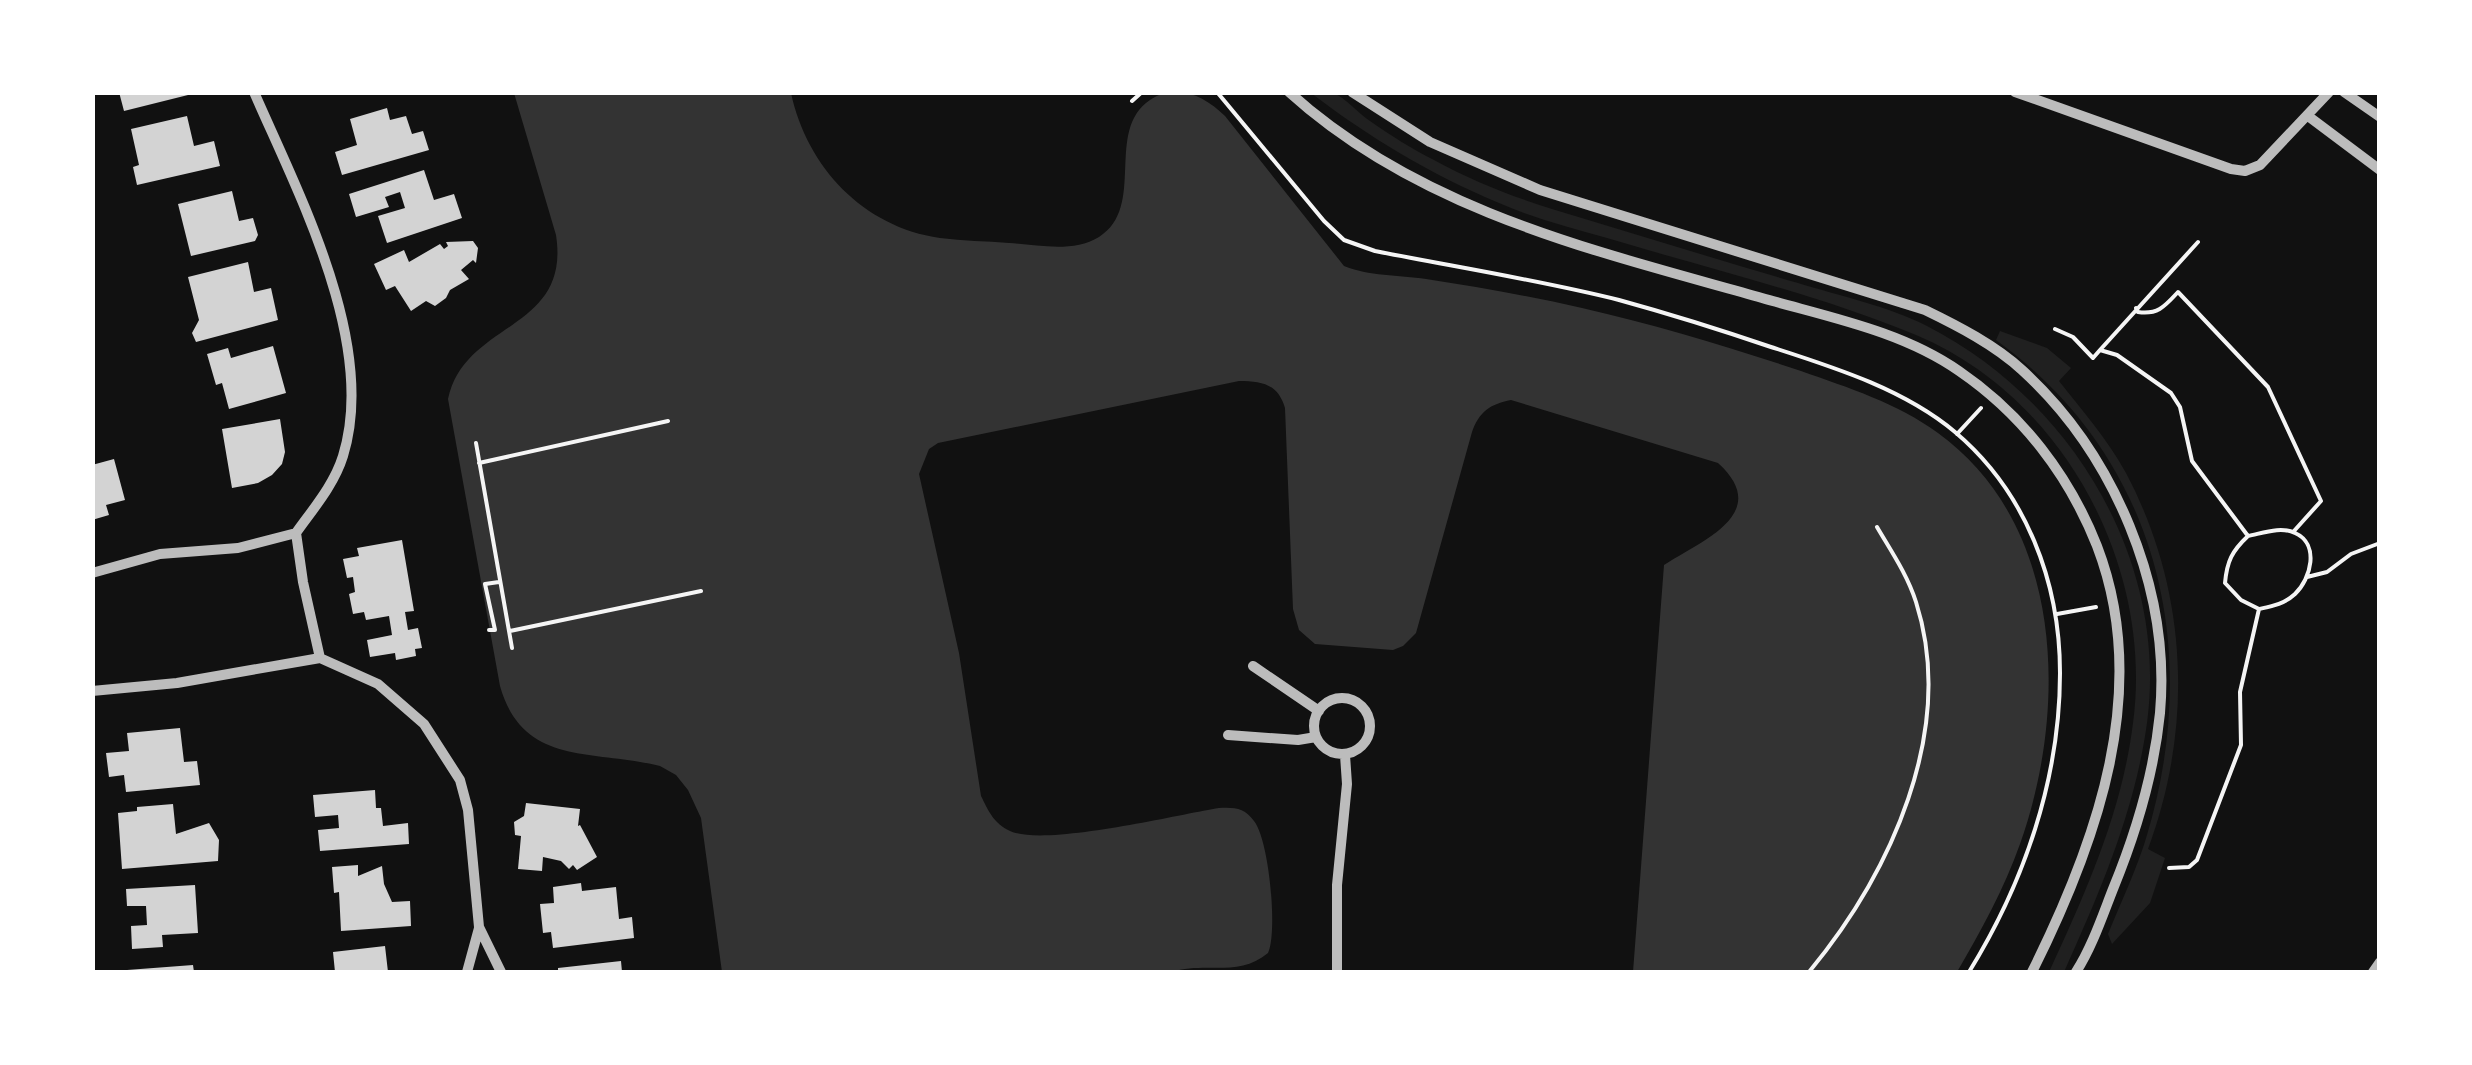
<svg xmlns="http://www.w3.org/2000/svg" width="2472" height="1065" font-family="Helvetica,sans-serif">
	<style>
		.green { fill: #202020 }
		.water { fill: #333 }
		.building { fill: #d3d3d3 }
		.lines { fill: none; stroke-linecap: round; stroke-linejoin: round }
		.path { stroke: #f5f5f5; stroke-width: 4 }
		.minor { stroke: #bcbcbc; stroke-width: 10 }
	</style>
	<rect width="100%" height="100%" fill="#111"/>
	<path class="green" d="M1311 93C1317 93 1328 91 1333 93 1346 98 1358 113 1370 121 1390 135 1412 149 1434 160 1472 181 1511 196 1552 209 1634 234 1716 259 1798 283 1840 296 1888 306 1927 326 2070 399 2169 559 2147 723 2135 811 2100 892 2064 972H2049C2086 892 2122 812 2133 723 2154 567 2064 397 1916 335 1817 294 1709 269 1607 238 1571 228 1533 218 1499 203 1430 174 1370 138 1311 93Z
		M2000 331 2047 348 2071 368 2059 381C2082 410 2108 440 2126 473 2188 590 2194 725 2148 849L2165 858 2150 903 2112 944 2108 934C2121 902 2137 869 2147 835 2203 648 2158 457 1996 340Z"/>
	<path class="water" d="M514 93H791C807 167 863 227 940 238 963 241 986 241 1009 243 1038 245 1073 253 1099 237 1147 207 1104 131 1150 100 1176 82 1205 96 1225 116L1344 266C1368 276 1399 275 1426 279 1478 287 1530 296 1582 308 1656 325 1729 347 1801 371 1849 388 1897 403 1938 433 2065 525 2068 709 2020 844 2004 889 1981 931 1957 972H1633L1664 565C1703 540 1773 513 1718 463L1511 400C1490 404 1479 412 1472 432L1416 633 1403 646 1393 650 1315 644 1299 630 1293 609 1285 408C1278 384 1262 381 1239 381L938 443 929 449 919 474 959 653 981 796C988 810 994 824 1010 831 1044 847 1176 815 1219 808 1234 807 1245 808 1254 821 1269 839 1278 932 1268 953 1238 978 1207 961 1171 972H722L701 818 688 790 676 775 660 766C592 749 523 767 500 686L448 399C465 320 571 332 556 235Z"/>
	<path class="building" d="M119 92H192V94L124 111Z
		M387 108 390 120 406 116 412 134 423 131 429 150 342 175 335 152 357 145 350 119Z
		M187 116 194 146 214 141 220 166 137 185 133 167 139 165 131 129Z
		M424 170 434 200 454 194 462 218 387 243 378 216 405 208 400 192 385 197 389 207 356 217 349 194Z
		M232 191 239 221 253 218 258 235 255 241 191 256 178 204Z
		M473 241 478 248 476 263 473 260 461 270 469 279 450 290 446 298 435 306 426 301 411 311 395 286 386 290 374 264 404 250 409 262 440 244 444 249 448 246 446 242Z
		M248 262 254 292 271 288 278 320 196 342 192 333 199 320 188 277Z
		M273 346 286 393 229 409 222 383 216 385 207 354 228 348 231 358Z
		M280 419 285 452 282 464 272 475 258 483 232 488 222 429Z
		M114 459 125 500 106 505 109 515 92 520V465Z
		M402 540 414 611 405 612 408 630 418 628 422 648 415 649 416 656 396 660 395 653 370 657 367 640 392 635 389 616 366 620 364 612 353 614 349 594 355 592 353 577 347 578 343 559 359 556 357 548Z
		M180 728 184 762 197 761 200 785 126 792 124 775 109 777 106 753 129 751 127 733Z
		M375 790 376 808H381L383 826 408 823 409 844 320 851 318 830 339 828 338 815 315 817 313 795Z
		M526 803 580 809 578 826 580 825 597 857 577 870 573 865 569 869 561 861 543 857 542 871 518 869 521 836 515 835 514 822 524 816Z
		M173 804 176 834 209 823 219 840 218 861 122 869 118 813 137 811V807Z
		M358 865V876L382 866 384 884 392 902 410 901 411 926 341 931 339 892 334 893 332 867Z
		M581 883 582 891 616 887 619 919 632 917 634 938 553 948 551 932 543 933 540 904 554 903 553 887Z
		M195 885 198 933 162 935 163 947 132 949 131 926 147 925 146 906H127L126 889Z
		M385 946 388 972H335L333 952Z
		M621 961 622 972H558V968Z
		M193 965 194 972H127V970Z"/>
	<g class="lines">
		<path class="path" d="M1217 92 1324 221 1344 240 1375 251C1456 267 1539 280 1619 300 1670 314 1721 330 1771 347 1833 367 1904 389 1955 432 2026 492 2060 582 2060 673 2060 779 2024 883 1969 972
			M1132 101 1142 92
			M2136 308 2138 312C2158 315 2165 306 2178 292L2268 387 2321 501 2294 531
			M2055 329 2073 337 2093 358 2100 350 2117 355 2171 393 2180 407 2192 461 2248 536C2232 551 2227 561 2225 583L2241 600 2259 609 2240 692 2241 745 2197 860 2189 867 2169 868
			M2100 350 2198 242
			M1957 434 1981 408
			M476 443 512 648
			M479 463 668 421
			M2248 536C2263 533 2281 526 2295 533 2320 544 2311 579 2295 594 2284 604 2273 606 2259 609
			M2307 577 2327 572 2351 554 2380 543
			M2057 614 2096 607
			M489 630H495L485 584 499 582
			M510 631 701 591
			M1809 972C1890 874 1957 731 1916 602 1907 574 1891 551 1877 527"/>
		<path class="minor" d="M254 92C298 193 378 344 343 456 334 485 313 509 296 533L303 582 320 658
			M1289 92C1420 211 1596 251 1762 298 1828 317 1902 331 1959 371 2022 414 2069 475 2097 546 2152 689 2097 842 2032 972
			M1352 92 1430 142 1540 190 1925 310C1958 326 1995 345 2022 370 2114 454 2171 588 2160 713 2154 773 2136 833 2113 889 2102 917 2092 947 2076 972
			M2015 92 2231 169 2245 171 2260 165 2329 92
			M2344 92 2380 117
			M2308 116 2380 170
			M92 573 160 554 238 548 296 533
			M1253 666 1319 711
			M92 691 177 683 320 658 378 684 424 724 460 780 468 810 479 927 501 972
			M1314 726a28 28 0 1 1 56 0a28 28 0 1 1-56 0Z
			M1228 735 1298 740 1316 737
			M467 972 479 928
			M1337 972V885L1347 784 1345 755
			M2373 972 2380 962"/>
	</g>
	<rect width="2472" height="1065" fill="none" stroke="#ffffff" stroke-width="190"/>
</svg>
